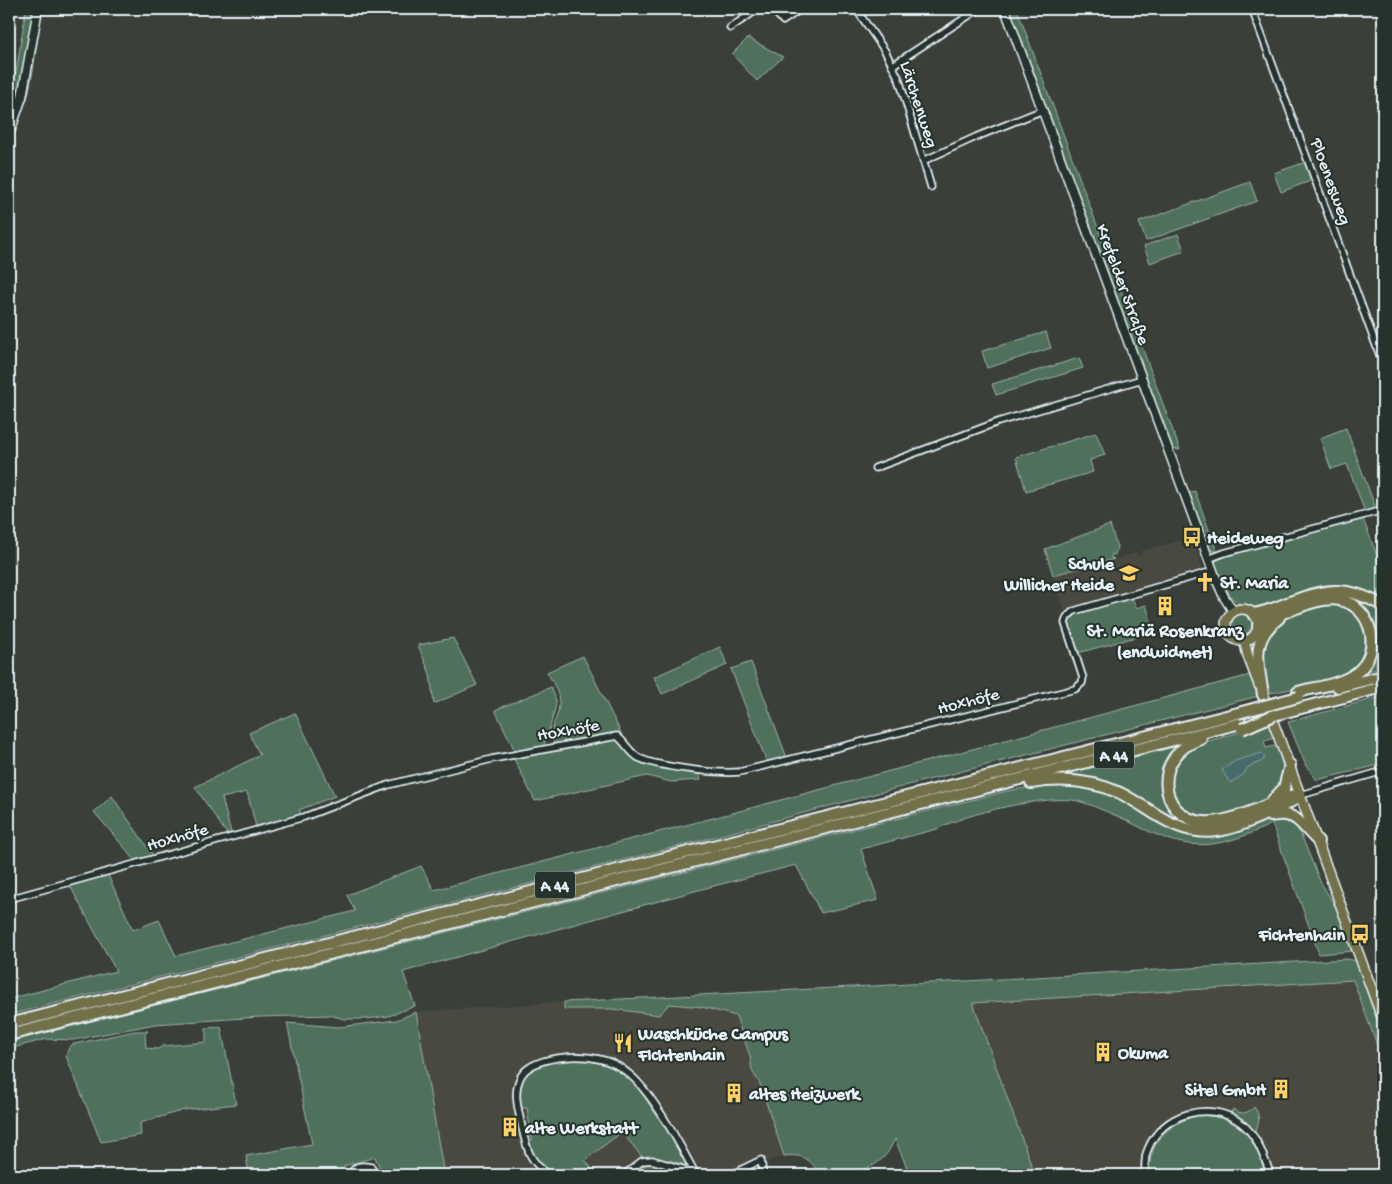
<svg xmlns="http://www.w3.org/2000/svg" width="1392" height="1184" font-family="'Gochi Hand',sans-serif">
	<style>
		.built { fill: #484a41 }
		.green { fill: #50715c; stroke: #9cb1aa }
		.water { fill: #476b6b; stroke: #87a1a3 }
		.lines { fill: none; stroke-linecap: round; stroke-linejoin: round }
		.street-casing { stroke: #e8f1f8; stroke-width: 9 }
		.secondary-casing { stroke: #e8f1f8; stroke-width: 11 }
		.primary-casing { stroke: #e8f1f8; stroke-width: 12 }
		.highway-casing { stroke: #e8f1f8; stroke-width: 14 }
		.street { stroke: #26332d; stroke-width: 5.5 }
		.secondary { stroke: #26332d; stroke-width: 8 }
		.primary { stroke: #71704a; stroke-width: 9 }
		.highway { stroke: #71704a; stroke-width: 10 }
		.highway-bridge-casing { stroke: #e8f1f8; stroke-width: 14; stroke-linecap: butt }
		.highway-bridge { stroke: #71704a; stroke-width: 10 }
		.labels { text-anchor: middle; stroke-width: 4; stroke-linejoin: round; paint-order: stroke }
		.shield { fill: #26332d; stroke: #aeb8bb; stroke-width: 1 }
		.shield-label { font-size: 16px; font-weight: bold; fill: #e8f1f8 }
		.street-label { font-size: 18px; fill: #e8f1f8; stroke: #26332d }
		.poi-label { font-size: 18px; font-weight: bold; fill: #e8f1f8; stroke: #26332d; text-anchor: start }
	</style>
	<rect width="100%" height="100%" fill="#3a4039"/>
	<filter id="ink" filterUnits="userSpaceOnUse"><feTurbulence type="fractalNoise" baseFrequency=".02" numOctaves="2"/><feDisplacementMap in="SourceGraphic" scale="10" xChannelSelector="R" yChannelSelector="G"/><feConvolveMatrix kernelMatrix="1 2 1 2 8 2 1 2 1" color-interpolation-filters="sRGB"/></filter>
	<g filter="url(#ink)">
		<path class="built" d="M1192 538 1204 571 1065 611 1053 575 1136 553 1137 556 1142 555 1141 551Z
			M1353 980 1383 1061V1175H1035L973 1004Z
			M564 1002V1008L613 1009 659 1015 669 1004 702 1007 736 1016 750 1056 752 1071 760 1084 784 1156 758 1164 734 1175H444L416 1012Z"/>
		<path class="green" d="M26 9H35L18 101 9 128V99L17 67Z
			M40 9H42L33 71 28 96 9 147V141L14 129Z
			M1009 9H1017L1108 255 1101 256Z
			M748 38 783 57 757 81 732 54Z
			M1306 162 1313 180 1281 192 1274 173Z
			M1250 182 1257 201 1146 241 1139 222Z
			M1178 234 1184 251 1150 263 1144 246Z
			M1109 258 1180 450 1172 449 1103 262Z
			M1046 332 1051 348 987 368 982 351Z
			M1079 358 1083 368 996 395 992 384Z
			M1346 428 1376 509 1365 512 1347 464 1331 469 1320 438Z
			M1096 433 1105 455 1090 460 1093 472 1026 491 1016 457Z
			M1195 491 1217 552 1209 549 1188 493Z
			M1363 519 1383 571V600C1363 587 1333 581 1309 588 1290 595 1260 617 1241 605 1227 598 1221 576 1214 563L1223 556Z
			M1110 525 1117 547 1115 555 1112 554 1111 558 1114 559 1053 575 1045 549Z
			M1333 590 1383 609V667L1355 675 1373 640 1347 598Z
			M1132 597 1136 608 1146 605 1154 632 1078 653 1069 622 1070 617 1077 612Z
			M1331 603C1346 607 1360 614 1364 631 1368 647 1361 667 1346 675 1340 677 1333 678 1327 680 1309 686 1290 689 1271 693L1263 671V644L1279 621 1294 612Z
			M1230 624a11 11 0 1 1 22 0a11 11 0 1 1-22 0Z
			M453 638 477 685 434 704 430 674 418 645Z
			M720 647 727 665 662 694 654 677Z
			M583 656 621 733 555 745C546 727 560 719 559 702 559 692 552 681 547 672Z
			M751 662 787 758 767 763 731 669Z
			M1250 675 1259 696 912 784 699 841 9 1015V999L116 971 69 884 107 873 133 930 159 920 176 956 355 911 347 895 421 866 434 890 717 817Z
			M551 687C553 693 556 697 556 703 556 708 545 744 543 747L515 751 495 710Z
			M1383 696V764L1317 780 1306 766 1288 722Z
			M295 713 335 796 299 810 302 815 256 827 247 792 222 798 231 833 227 834 195 787 260 755 249 733Z
			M1269 724 1273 734 1272 739 1264 741 1266 748 1274 746 1278 749C1280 758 1285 770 1283 779 1282 784 1278 792 1274 796 1267 802 1223 817 1213 818 1208 819 1199 817 1194 816 1170 807 1166 777 1179 758 1183 752 1190 748 1197 744Z
			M618 739 636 761 699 773 701 780 671 782 647 776 535 801 513 757Z
			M1182 745 1165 788 1186 818 1234 822 1197 827 1172 820 1128 795 1058 776Z
			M1042 785H1070L1093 788 1112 794 1202 836H1219L1239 831 1274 817 1290 818 1286 822 1296 826 1302 837 1320 881 1338 911 1352 951 1319 954 1272 824C1237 840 1204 853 1165 838 1151 833 1137 826 1124 819 1109 813 1093 805 1078 801 1047 794 964 814 937 829L861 849 878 900 821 913 796 865 702 889 403 972 415 1006 389 1016 367 1019H344L330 1015 260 1017 155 1024 73 1040 46 1039 9 1049V1042L1007 791Z
			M112 796 153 855 135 860 94 812Z
			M1347 959 1357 961C1364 976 1366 992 1372 1007 1374 1015 1381 1020 1383 1028 1385 1038 1383 1051 1383 1061L1353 980 973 1003 1035 1175H964L963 1173H909L895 1139C888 1154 881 1164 864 1169V1175H821C809 1159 805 1154 784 1156L760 1084 752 1071 750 1056 736 1016 702 1007 669 1004 659 1015 613 1009H564V1002L949 982Z
			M416 1012 444 1175H383L375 1157 344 1166 347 1175H249L246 1156 312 1144 287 1023 339 1027 396 1020Z
			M221 1027 236 1104 184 1110 140 1123 141 1135 101 1142 66 1056 69 1047 74 1044 135 1031H148L145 1034 146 1048 158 1049 163 1046 206 1042V1028Z
			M564 1060 593 1061 604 1063 618 1069 629 1077 637 1086 688 1162 687 1165 659 1158 642 1157 622 1132 585 1160 597 1175C576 1175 547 1180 534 1159 531 1154 529 1146 527 1141L532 1140 527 1108H521C517 1072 531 1065 564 1060Z
			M1254 1107C1260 1115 1260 1123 1255 1131L1243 1119 1231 1113 1233 1109C1240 1115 1248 1114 1254 1107Z
			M1197 1115C1244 1117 1251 1135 1267 1175H1149C1149 1142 1166 1125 1197 1115Z
			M649 1164 686 1173 687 1175H682L681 1173 677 1175H629L641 1166Z"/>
		<path class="water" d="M1262 753 1264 755V760L1247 768 1243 775 1230 783 1222 770 1235 761Z"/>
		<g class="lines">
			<defs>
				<path id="street" d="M772 9 783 21 801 9
					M856 9 885 51 899 79 931 187
					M1252 9 1383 364
					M730 28 758 9
					M893 65 979 9
					M923 161 976 137 1043 110
					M875 468 998 422 1142 379
					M1208 559 1224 553 1383 510
					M1301 795 1383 771
					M9 899 304 817 388 785 492 759 617 736C625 742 630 753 639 758 658 767 718 774 739 772L1075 689 1082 683 1083 678 1065 623 1067 617 1074 611 1213 571
					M351 1175C354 1165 361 1165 371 1167L375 1175
					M550 1175C530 1163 527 1150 522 1128 519 1111 512 1093 521 1076 533 1056 578 1054 599 1059 610 1061 621 1067 629 1074 653 1093 682 1148 696 1175
					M624 1175 642 1161 652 1160 695 1173
					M730 1175 761 1160 763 1175
					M1145 1175C1145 1166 1144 1157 1148 1149 1162 1113 1210 1100 1241 1123 1258 1136 1263 1156 1271 1175"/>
				<path id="secondary" d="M1005 9 1216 579 1224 597 1233 611
					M9 135 22 97 38 9"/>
				<path id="primary" d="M1226 625a16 16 0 1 1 32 0a16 16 0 1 1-32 0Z
					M1244 640 1248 656 1259 685
					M1265 700 1383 1020"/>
				<path id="highway" d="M1253 614C1265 612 1276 608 1287 603 1325 589 1346 584 1383 606
					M1258 626C1266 618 1278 615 1288 611 1305 605 1322 597 1340 600 1373 607 1383 653 1356 673 1340 685 1316 687 1298 692
					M1338 687 1383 676
					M1263 695C1259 665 1249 640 1279 618
					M1274 715 1383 687
					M1201 739C1153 753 1156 818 1204 822 1230 824 1265 805 1289 796L1300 795
					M1031 783C1062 778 1091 780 1120 793 1134 800 1147 809 1160 817 1195 838 1221 835 1257 818 1273 811 1288 805 1301 795
					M1272 801 1284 788 1290 765
					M1271 816C1298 810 1300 825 1318 841
					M9 1024 1238 713
					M9 1035 1241 723"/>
			</defs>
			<use href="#street" class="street-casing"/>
			<use href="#secondary" class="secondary-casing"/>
			<use href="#primary" class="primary-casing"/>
			<use href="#highway" class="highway-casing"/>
			<use href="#street" class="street"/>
			<use href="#secondary" class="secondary"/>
			<use href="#primary" class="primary"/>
			<use href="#highway" class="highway"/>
			<defs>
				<path id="highway-bridge" d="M1238 713 1298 697
					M1242 729 1274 715"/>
			</defs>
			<use href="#highway-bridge" class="highway-bridge-casing"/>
			<use href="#highway-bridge" class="highway-bridge"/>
		</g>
	</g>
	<defs>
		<symbol id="bus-bare" viewBox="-9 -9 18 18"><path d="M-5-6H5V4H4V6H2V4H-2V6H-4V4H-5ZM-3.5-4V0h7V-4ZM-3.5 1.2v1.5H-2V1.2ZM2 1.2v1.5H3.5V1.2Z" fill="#ffd166" stroke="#26332d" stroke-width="2.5" paint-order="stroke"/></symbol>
		<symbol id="school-bare" viewBox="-9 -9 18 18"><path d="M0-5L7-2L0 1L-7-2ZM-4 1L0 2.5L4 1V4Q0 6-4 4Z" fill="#ffd166" stroke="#26332d" stroke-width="2.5" paint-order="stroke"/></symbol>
		<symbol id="church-bare" viewBox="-9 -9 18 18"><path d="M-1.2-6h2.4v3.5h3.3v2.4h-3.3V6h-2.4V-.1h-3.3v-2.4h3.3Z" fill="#ffd166" stroke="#26332d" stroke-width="2.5" paint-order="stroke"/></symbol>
		<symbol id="building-bare" viewBox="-9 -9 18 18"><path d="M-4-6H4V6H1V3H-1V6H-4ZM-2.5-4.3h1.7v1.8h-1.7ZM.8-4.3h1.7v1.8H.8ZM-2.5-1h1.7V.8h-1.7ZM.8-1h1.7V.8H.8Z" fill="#ffd166" stroke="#26332d" stroke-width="2.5" paint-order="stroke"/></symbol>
		<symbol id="restaurant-bare" viewBox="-9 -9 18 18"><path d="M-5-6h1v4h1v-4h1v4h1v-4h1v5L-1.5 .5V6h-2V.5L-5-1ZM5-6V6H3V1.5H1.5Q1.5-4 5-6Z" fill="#ffd166" stroke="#26332d" stroke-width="2.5" paint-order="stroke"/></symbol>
	</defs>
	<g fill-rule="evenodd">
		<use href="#bus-bare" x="1178" y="523" width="28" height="28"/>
		<use href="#school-bare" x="1115" y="559" width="28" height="28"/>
		<use href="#church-bare" x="1191" y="568" width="28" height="28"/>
		<use href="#building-bare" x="1151" y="592" width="28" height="28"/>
		<use href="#bus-bare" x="1346" y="920" width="28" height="28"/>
		<use href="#restaurant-bare" x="609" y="1029" width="28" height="28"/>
		<use href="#building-bare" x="1089" y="1038" width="28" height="28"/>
		<use href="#building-bare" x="1267" y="1075" width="28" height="28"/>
		<use href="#building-bare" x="720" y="1079" width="28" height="28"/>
		<use href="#building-bare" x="496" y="1113" width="28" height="28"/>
	</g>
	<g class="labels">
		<g class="shield">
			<rect x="1094" y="741.5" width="40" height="27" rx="4"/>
			<rect x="535" y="871.5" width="40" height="27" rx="4"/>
		</g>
		<g class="shield-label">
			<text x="1114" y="761">A 44</text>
			<text x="555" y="891">A 44</text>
		</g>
		<g class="street-label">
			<text transform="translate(920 104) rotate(72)" y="6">Lärchenweg</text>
			<text transform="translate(1332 181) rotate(70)" y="6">Ploenesweg</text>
			<text transform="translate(1124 284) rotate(70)" y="6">Krefelder Straße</text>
			<text transform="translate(968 700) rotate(-14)" y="6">Hoxhöfe</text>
			<text transform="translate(568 729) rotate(-10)" y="6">Hoxhöfe</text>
			<text transform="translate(177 836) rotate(-16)" y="6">Hoxhöfe</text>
		</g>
		<g class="poi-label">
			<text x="1207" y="543">Heideweg</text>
			<text x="1114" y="569" text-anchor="end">Schule<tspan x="1114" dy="21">Willicher Heide</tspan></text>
			<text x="1220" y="588">St. Maria</text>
			<text x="1165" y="636" text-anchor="middle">St. Mariä Rosenkranz<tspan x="1165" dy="21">(endwidmet)</tspan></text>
			<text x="1345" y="940" text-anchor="end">Fichtenhain</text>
			<text x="638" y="1039">Waschküche Campus<tspan x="638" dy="21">FIchtenhain</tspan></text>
			<text x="1118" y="1058">Okuma</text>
			<text x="1266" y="1095" text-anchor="end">Sitel GmbH</text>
			<text x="749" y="1099">altes Heizwerk</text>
			<text x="525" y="1133">alte Werkstatt</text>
		</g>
	</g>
	<rect width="1392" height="1184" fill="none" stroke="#26332d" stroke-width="30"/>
	<rect x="15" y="15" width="1362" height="1154" fill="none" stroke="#e8f1f8" stroke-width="2" filter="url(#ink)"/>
</svg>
